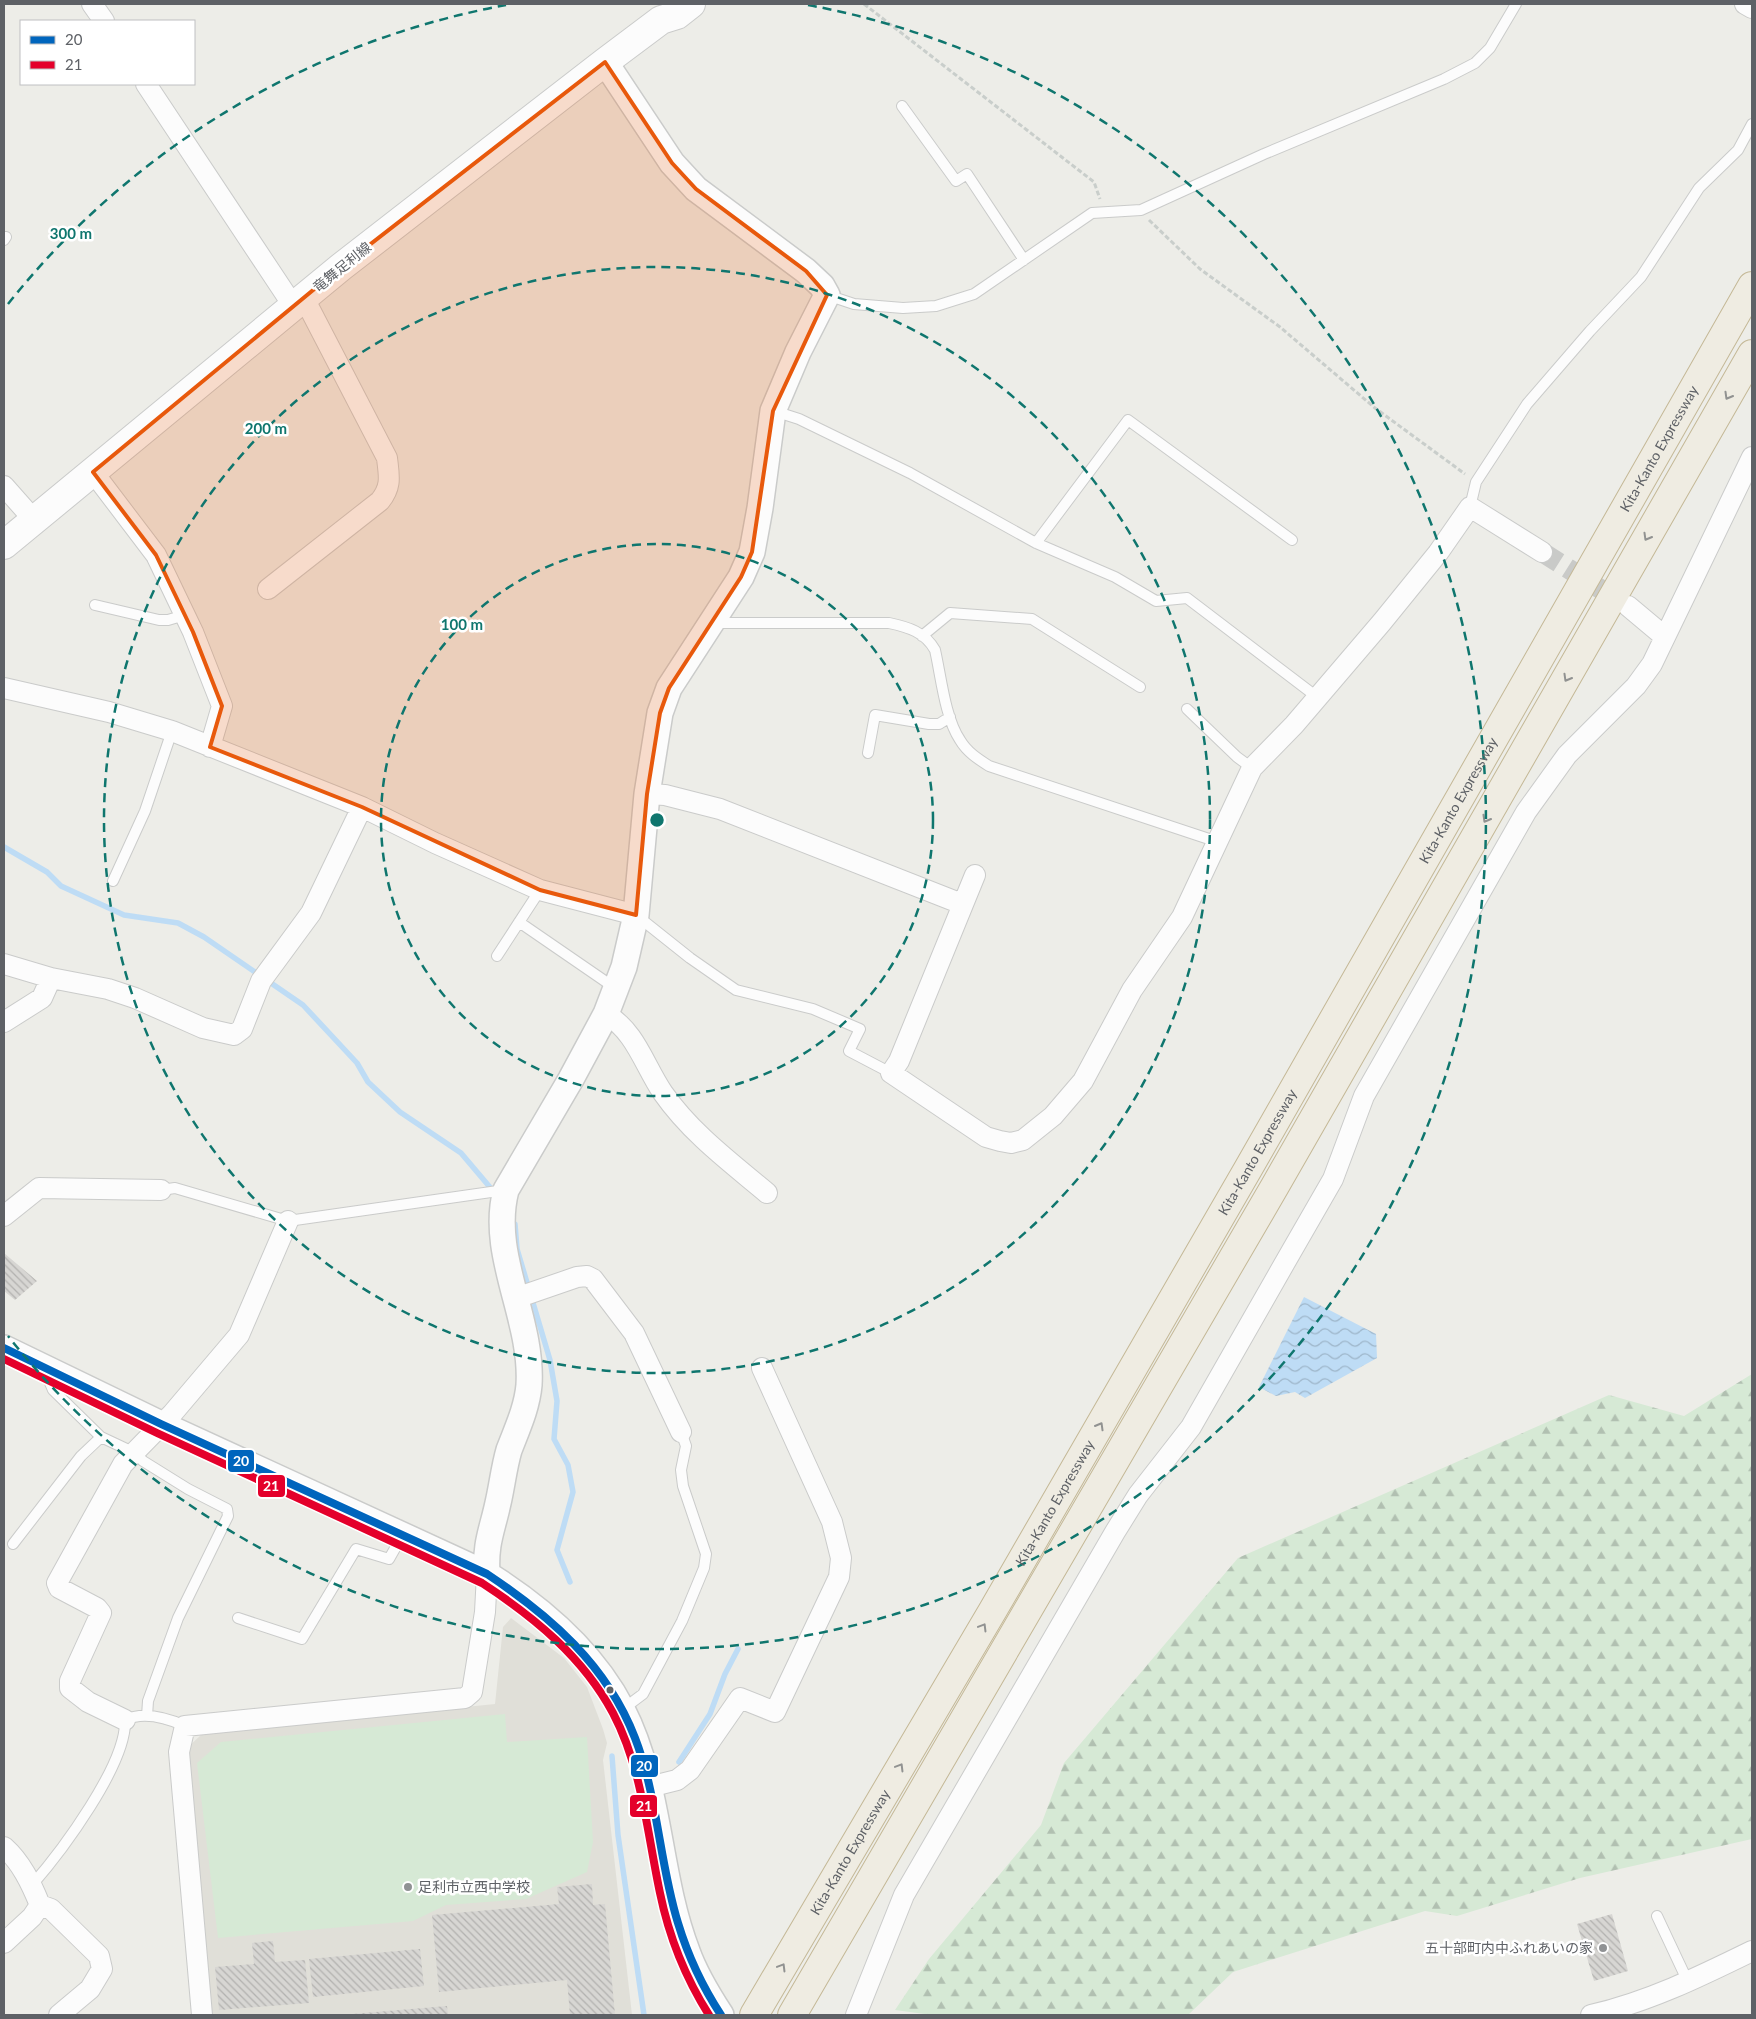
<svg xmlns="http://www.w3.org/2000/svg" width="1756" height="2019" font-family="Lato,'Noto Sans JP',sans-serif">
	<style>
		.education { fill: #e0dfd8 }
		.forest { fill: url(#forest-firs) }
		.park { fill: #d6e9d5 }
		.water { fill: url(#water-waves) }
		.lines { fill: none; stroke-linecap: round; stroke-linejoin: round }
		.stream { stroke: #bedcf5; stroke-width: 5.5 }
		.building { fill: url(#building-back-hatch) }
		.minor-tunnel { stroke: #c9cac8; stroke-width: 20; stroke-dasharray: 20 10; stroke-linecap: butt }
		.service-casing { stroke: #cacbca; stroke-width: 12 }
		.minor-casing { stroke: #cacbca; stroke-width: 22 }
		.tertiary-casing { stroke: #cacbca; stroke-width: 28 }
		.secondary-casing { stroke: #cacbca; stroke-width: 30 }
		.motorway-casing { stroke: #c4b896; stroke-width: 30 }
		.path { stroke: #c9cecb; stroke-width: 3; stroke-dasharray: 5 2.5; stroke-linecap: butt }
		.service { stroke: #fcfcfc; stroke-width: 10 }
		.minor { stroke: #fcfcfc; stroke-width: 20 }
		.tertiary { stroke: #fcfcfc; stroke-width: 25 }
		.secondary { stroke: #fcfcfc; stroke-width: 28 }
		.motorway { stroke: #efece2; stroke-width: 28 }
		.bus-1-casing { stroke: #fff; stroke-width: 11 }
		.bus-2-casing { stroke: #fff; stroke-width: 11 }
		.bus-1 { stroke: #0065bd; stroke-width: 8 }
		.bus-2 { stroke: #e4002b; stroke-width: 8 }
		.oneway { stroke: #919291 }
		.marked { fill: #e8590c; fill-opacity: 0.2; stroke: #e8590c; stroke-width: 4; stroke-linejoin: round }
		.ring { fill: none; stroke: #0f766e; stroke-width: 2.5; stroke-dasharray: 9 6 }
		.bus-dot { fill: #5e6166; stroke: #fff; stroke-width: 2 }
		.poi-dot { fill: #909294; stroke: #fff; stroke-width: 2 }
		.labels { text-anchor: middle; stroke-width: 5; stroke-linejoin: round; paint-order: stroke }
		.street-label { font-size: 14px; fill: #5e6166; stroke: #fff }
		.poi-label { font-size: 14px; fill: #5e6166; stroke: #fff; text-anchor: start }
		.centre { fill: #0f766e; stroke: #fff; stroke-width: 2.5 }
		.ring-label { font-size: 15px; text-anchor: middle; font-weight: bold; fill: #0f766e; stroke: #fff; stroke-width: 5; stroke-linejoin: round; paint-order: stroke }
		.line-badge { stroke: #fff; stroke-width: 2 }
		.badge-label { font-size: 14px; text-anchor: middle; font-weight: bold; fill: #fff }
	</style>
	<defs>
		<pattern id="forest-firs" width="22" height="20" patternUnits="userSpaceOnUse" patternTransform="scale(1.25)"><rect width="22" height="20" fill="#d6e9d5"/><path d="M5 1l3.5 6h-7zM16 11l3.5 6h-7z" fill="#b1c0b1"/></pattern>
		<pattern id="water-waves" width="16" height="10" patternUnits="userSpaceOnUse" patternTransform="scale(1.25)"><rect width="16" height="10" fill="#bedcf5"/><path d="M0 5q4-4 8 0t8 0" fill="none" stroke="#9eb6ca"/></pattern>
		<pattern id="building-back-hatch" width="6" height="6" patternUnits="userSpaceOnUse" patternTransform="scale(1.25)"><rect width="6" height="6" fill="#d7d6d3"/><path d="M-1 5l2 2M0 0l6 6M5-1l2 2" fill="none" stroke="#b2b1af"/></pattern>
	</defs>
	<rect width="100%" height="100%" fill="#edede8"/>
	<path class="education" d="M511 1618 564 1658 587 1687 603 1729 607 1743 603 1760 632 2015H211L185 1750 202 1734 495 1704 503 1627Z"/>
	<path class="forest" d="M1752 1374V1839L1580 1878 1457 1916 1425 1911 1233 1972 1188 2015H932L895 2010 929 1959 1041 1825 1064 1763 1238 1558 1609 1395 1684 1416Z"/>
	<path class="park" d="M505 1714 507 1742 587 1737 593 1842 587 1872 526 1899 446 1905 413 1921 218 1938 197 1763 221 1742Z"/>
	<path class="water" d="M1304 1297 1376 1334 1377 1358 1305 1398 1295 1392 1276 1396 1259 1387Z"/>
	<g class="lines">
		<path class="stream" d="M4 847 47 872 61 886 124 915 178 923 204 937 303 1005 357 1063 368 1082 400 1112 461 1153 494 1192
			M515 1224 517 1249 550 1360 557 1401 554 1439 568 1465 573 1492 557 1550 570 1582
			M612 1756 618 1835 644 2015
			M679 1762 710 1714 725 1674 738 1649"/>
	</g>
	<path class="building" d="M4 1253 37 1281 15 1300 4 1291Z
		M592 1884 593 1905 605 1904 615 2015H570L567 1980 439 1992 432 1915 559 1904 557 1887Z
		M1612 1914 1628 1971 1594 1981 1577 1924Z
		M273 1941 275 1962 305 1960 309 2003 219 2010 215 1967 254 1964 252 1943Z
		M420 1949 424 1986 313 1997 309 1959Z
		M447 2006 448 2015H352V2014Z"/>
	<g class="lines">
		<path class="minor-tunnel" d="M1542 552 1624 604"/>
		<defs>
			<path id="service" d="M902 106 956 181 967 174 1024 260
				M4 240 6 237
				M827 295 854 304 903 308 936 306 974 294 1092 213 1141 210 1264 154 1444 79 1475 63 1490 48 1516 4
				M774 411 799 419 910 473 1036 543 1115 577 1156 601 1187 598 1317 697
				M1470 507 1476 482 1527 404 1590 331 1641 277 1699 188 1738 150 1752 124
				M1036 543 1128 420 1292 540
				M95 605 159 620H168L185 615
				M714 620 723 623H889C908 627 925 632 935 650 941 676 945 718 960 740 967 752 978 759 989 766L1218 842
				M922 636 950 613 1032 619 1140 687
				M1187 709 1237 757 1252 768
				M868 753 875 715 929 724H939L950 717
				M113 881 145 811 172 731
				M636 915 690 958 736 990 813 1009 860 1029 849 1051 891 1073
				M519 922 615 988
				M497 956 540 890
				M161 1190 175 1188 288 1221 505 1190
				M52 1371 50 1383 53 1390 101 1437 135 1453 143 1461 188 1489 227 1509 228 1516 178 1618 148 1701 147 1716
				M13 1544 81 1456 101 1437
				M238 1618 302 1639 356 1549 389 1559 402 1536
				M623 1709 643 1694 682 1621 704 1568 706 1554 683 1486 681 1470 686 1446 681 1432
				M32 1885C61 1852 127 1764 125 1720 144 1711 167 1718 185 1726
				M1657 1916 1688 1982"/>
			<path id="minor" d="M92 4 104 21
				M1745 4 1752 8
				M146 84 294 307
				M93 472 156 555 193 632 222 706 210 747
				M4 486 34 520
				M268 589 380 501C392 486 389 476 387 458L304 298
				M1628 606 1665 637
				M4 688 109 712 172 731 362 807 435 843 540 890 636 915
				M647 794 665 795 720 809 962 904
				M975 875 899 1061 891 1073 986 1137 1000 1141 1011 1143 1023 1140 1053 1116 1083 1081 1132 990 1182 917 1252 768 1294 725 1382 622 1438 553 1470 507 1542 552
				M4 964 51 978 108 989 135 998 203 1028 234 1035 242 1029 261 981 311 913 362 807
				M606 1014C636 1032 644 1065 663 1093 691 1133 730 1162 767 1193
				M4 1022 42 998 51 978
				M4 1216 39 1188 161 1190
				M516 1298 577 1277 587 1276 593 1279 634 1333 681 1432
				M125 1720 88 1702 70 1688V1681L101 1613 97 1608 59 1588 57 1583 123 1464 172 1414 239 1335 288 1221
				M649 1787 677 1780 690 1770 740 1698 775 1712 839 1577 841 1558 832 1522 762 1368
				M4 1847C21 1862 31 1883 40 1905L51 1909 99 1956 102 1969 90 1989 59 2015
				M4 1943 32 1917 40 1905
				M202 2015 179 1752 185 1726 465 1698 472 1692 485 1612 487 1574
				M856 2015 904 1895 1115 1532 1138 1495 1191 1427 1291 1252 1333 1179 1364 1096 1526 812 1567 755 1636 686 1652 664 1752 457
				M1591 2015C1648 2002 1699 1977 1752 1951"/>
			<path id="tertiary" d="M4 1348 161 1424 487 1574C541 1608 592 1651 622 1709 661 1785 657 1873 687 1951 695 1974 708 1995 721 2015
				M487 1574C485 1543 492 1531 498 1503 502 1486 504 1467 509 1450 517 1429 527 1408 529 1385 533 1318 489 1255 506 1190L571 1079 606 1014 624 967 636 915 647 794 660 713 669 688 741 577 752 552 760 508 773 411 798 352 827 295 822 286 806 271 696 189 672 163 605 62"/>
			<path id="secondary" d="M4 545 341 267 605 62 661 20 677 15 691 4"/>
			<g id="motorway">
				<path id="s1" d="M754 2015 993 1610 1248 1169 1752 286"/>
				<path d="M792 2015 1275 1186 1752 354"/>
			</g>
		</defs>
		<use href="#service" class="service-casing"/>
		<use href="#minor" class="minor-casing"/>
		<use href="#tertiary" class="tertiary-casing"/>
		<use href="#secondary" class="secondary-casing"/>
		<use href="#motorway" class="motorway-casing"/>
		<path class="path" d="M864 4 1094 182 1100 199
			M1149 220 1200 269 1280 327 1375 408 1465 474"/>
		<use href="#service" class="service"/>
		<use href="#minor" class="minor"/>
		<use href="#tertiary" class="tertiary"/>
		<use href="#secondary" class="secondary"/>
		<use href="#motorway" class="motorway"/>
		<defs>
			<path id="bus-1" d="M4 1348 161 1424 487 1574C550 1616 607 1665 635 1738 658 1797 659 1862 678 1923 688 1956 702 1986 721 2015"/>
			<path id="bus-2" d="M4 1359 157 1433 482 1583C534 1617 583 1657 613 1713 642 1768 647 1832 660 1893 669 1937 685 1977 709 2015"/>
		</defs>
		<use href="#bus-1" class="bus-1-casing"/>
		<use href="#bus-2" class="bus-2-casing"/>
		<use href="#bus-1" class="bus-1"/>
		<use href="#bus-2" class="bus-2"/>
	</g>
	<defs><path id="oneway-chevron" d="M-2-3.5L2.5 0L-2 3.5" fill="none" stroke-width="1.6" stroke-linecap="round" stroke-linejoin="round" transform="scale(1.25)"/></defs>
	<g class="oneway">
		<use href="#oneway-chevron" transform="translate(1728 396) rotate(120)"/>
		<use href="#oneway-chevron" transform="translate(1647 537) rotate(120)"/>
		<use href="#oneway-chevron" transform="translate(1567 678) rotate(120)"/>
		<use href="#oneway-chevron" transform="translate(1486 819) rotate(120)"/>
		<use href="#oneway-chevron" transform="translate(1100 1426) rotate(-60)"/>
		<use href="#oneway-chevron" transform="translate(983 1627) rotate(-59)"/>
		<use href="#oneway-chevron" transform="translate(900 1767) rotate(-59)"/>
		<use href="#oneway-chevron" transform="translate(782 1967) rotate(-59)"/>
	</g>
	<path class="marked" d="M605 62 672 163 696 189 806 271 827 295 773 411 752 552 741 577 669 688 660 713 647 794 636 915 540 890 362 807 210 747 222 706 193 632 156 555 93 472 341 267Z"/>
	<g class="ring">
		<circle cx="657" cy="820" r="276"/>
		<circle cx="657" cy="820" r="553"/>
		<path d="M8 304A829 829 0 0 1 506 5M808 5A829 829 0 1 1 8 1336"/>
	</g>
	<circle class="bus-dot" cx="610" cy="1690" r="4.5"/>
	<g class="poi-dot">
		<circle cx="408" cy="1887" r="5"/>
		<circle cx="1603" cy="1948" r="5"/>
	</g>
	<g class="labels">
		<g class="street-label">
			<text transform="translate(342 267) rotate(-39)" y="5">竜舞足利線</text>
			<text dy="5" stroke="none"><textPath href="#s1" startOffset="1809">Kita-Kanto Expressway</textPath></text>
			<text dy="5" stroke="none"><textPath href="#s1" startOffset="1404">Kita-Kanto Expressway</textPath></text>
			<text dy="5" stroke="none"><textPath href="#s1" startOffset="999">Kita-Kanto Expressway</textPath></text>
			<text dy="5" stroke="none"><textPath href="#s1" startOffset="594">Kita-Kanto Expressway</textPath></text>
			<text dy="5" stroke="none"><textPath href="#s1" startOffset="189">Kita-Kanto Expressway</textPath></text>
		</g>
		<g class="poi-label">
			<text x="418" y="1892">足利市立西中学校</text>
			<text x="1593" y="1953" text-anchor="end">五十部町内中ふれあいの家</text>
		</g>
	</g>
	<circle cx="657" cy="820" r="8" class="centre"/>
	<g class="ring-label">
		<text x="71" y="239">300 m</text>
		<text x="266" y="434">200 m</text>
		<text x="462" y="630">100 m</text>
	</g>
	<g class="line-badge">
		<rect x="227" y="1449" width="28" height="24" rx="5" fill="#0065bd"/>
		<rect x="257" y="1474" width="29" height="24" rx="5" fill="#e4002b"/>
		<rect x="630" y="1754" width="29" height="24" rx="5" fill="#0065bd"/>
		<rect x="629" y="1794" width="29" height="24" rx="5" fill="#e4002b"/>
	</g>
	<g class="badge-label">
		<text x="241" y="1466">20</text>
		<text x="271" y="1491">21</text>
		<text x="644" y="1771">20</text>
		<text x="644" y="1811">21</text>
	</g>
	<rect width="1756" height="2019" fill="none" stroke="#5e6166" stroke-width="10"/>
	<rect x="20" y="20" width="175" height="65" fill="#ffffff" stroke="#bfc0c2"/>
	<rect x="30" y="36" width="25" height="8" fill="#0065bd" stroke="#bfc0c2"/>
	<text x="65" y="45" font-size="15" fill="#5e6166">20</text>
	<rect x="30" y="61" width="25" height="8" fill="#e4002b" stroke="#bfc0c2"/>
	<text x="65" y="70" font-size="15" fill="#5e6166">21</text>
</svg>
